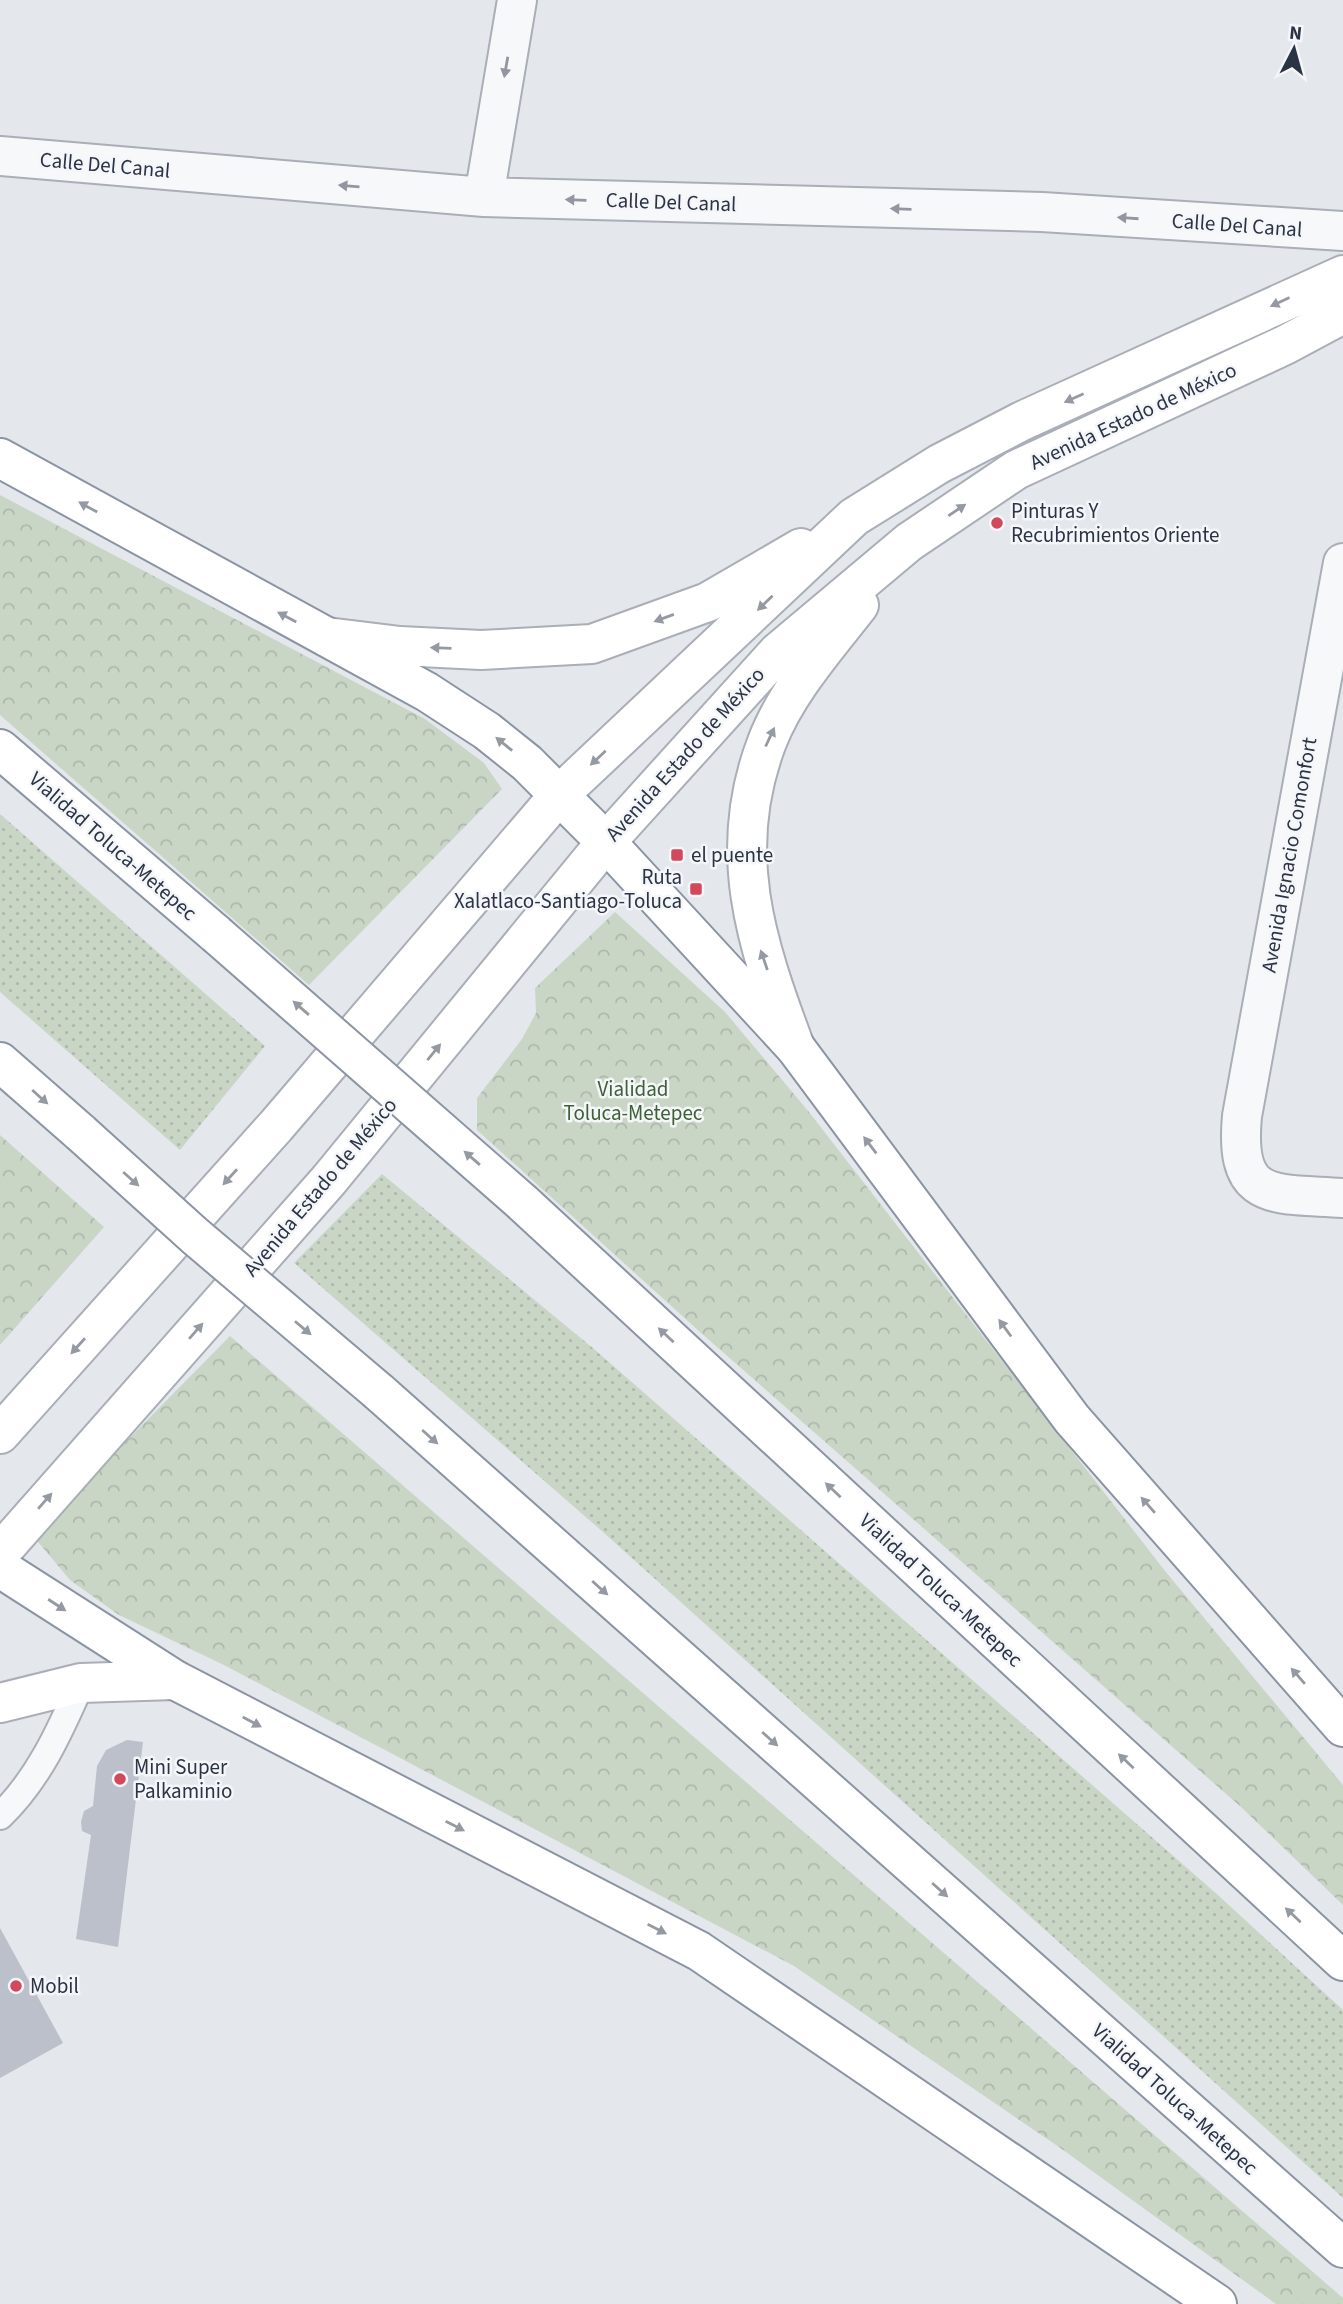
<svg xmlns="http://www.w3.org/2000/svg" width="1343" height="2304" font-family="'Source Sans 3',sans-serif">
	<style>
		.grass { fill: url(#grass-dots) }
		.forest { fill: url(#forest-crowns) }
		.building { fill: #bbc0ca }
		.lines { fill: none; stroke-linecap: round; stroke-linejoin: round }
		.service-casing { stroke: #a9aeb7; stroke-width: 30 }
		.minor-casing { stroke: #a9aeb7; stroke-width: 42 }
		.secondary-casing { stroke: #a9aeb7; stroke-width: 42 }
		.trunk-casing { stroke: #8b94a3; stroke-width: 42 }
		.service { stroke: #f7f8fa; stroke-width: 26 }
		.minor { stroke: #f7f8fa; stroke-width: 38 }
		.secondary { stroke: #fff; stroke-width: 38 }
		.trunk { stroke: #fff; stroke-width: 38 }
		.trunk-bridge-casing { stroke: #8b94a3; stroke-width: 42; stroke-linecap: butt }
		.trunk-bridge { stroke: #fff; stroke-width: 38 }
		.oneway { fill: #9196a0 }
		.oneway2 { fill: #959aa2 }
		.poi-dot { fill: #d1495b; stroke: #f4f6f9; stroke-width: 2.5 }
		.labels { text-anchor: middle; stroke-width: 5; stroke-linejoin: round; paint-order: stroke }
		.street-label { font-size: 21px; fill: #2b3445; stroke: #f4f6f9 }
		.poi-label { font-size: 21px; fill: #2b3445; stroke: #f4f6f9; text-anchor: start }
		.park-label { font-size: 21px; fill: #3f6138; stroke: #f4f6f9 }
	</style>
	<defs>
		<pattern id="grass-dots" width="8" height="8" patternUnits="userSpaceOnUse" patternTransform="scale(1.75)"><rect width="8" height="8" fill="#c9d6c5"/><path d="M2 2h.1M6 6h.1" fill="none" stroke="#adb8ab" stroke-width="1.8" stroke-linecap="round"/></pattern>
		<pattern id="forest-crowns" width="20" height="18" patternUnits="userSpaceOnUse" patternTransform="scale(1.75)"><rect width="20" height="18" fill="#c9d6c5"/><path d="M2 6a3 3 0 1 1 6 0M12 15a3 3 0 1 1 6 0" fill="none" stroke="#adb8ab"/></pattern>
	</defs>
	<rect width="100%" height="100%" fill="#e4e7ec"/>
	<path class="grass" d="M0 814 265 1046 180 1150 0 992Z
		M382 1174 594 1349 1219 1896 1343 2010V2198L603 1532 294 1263Z"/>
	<path class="forest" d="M0 495 425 719 484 763 502 789 309 985 0 715Z
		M615 912 725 1012 809 1112 1165 1571 1343 1785V1905L1241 1807 700 1332 477 1130V1098L522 1039 536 1013 535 988Z
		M0 1135 104 1227 0 1345Z
		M230 1336 1343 2298V2304H1276L1059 2147 794 1966 224 1665 119 1615 70 1580 33 1536Z"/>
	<path class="building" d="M127 1740 143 1742 118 1947 76 1939 91 1835 82 1831 81 1822 84 1811 93 1806 97 1766 106 1750Z
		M0 1928 63 2043 0 2078Z"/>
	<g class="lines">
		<defs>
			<path id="service" d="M0 1816C38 1780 60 1731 81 1683"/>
			<path id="minor" d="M0 156 484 197 1042 212 1343 231
				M484 197 517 0
				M1343 563 1242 1116C1234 1203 1273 1193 1343 1198"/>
			<path id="secondary" d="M327 637 400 646 481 650 592 644 708 602 801 548
				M795 1047C756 943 725 851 767 742 786 692 827 646 859 605
				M0 1434 276 1126 559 795 854 517 939 464 1022 421 1343 275
				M0 1553 329 1180 606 842 778 652 909 542 1016 470 1285 345 1343 314
				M0 1703 81 1683 175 1680"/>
			<path id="trunk" d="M0 458 427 692 487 731 527 763 606 842 795 1047 1072 1419 1343 1727
				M0 749 216 934
				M0 1062 81 1133
				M523 1203 1343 1961
				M379 1392 1343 2248
				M0 1568 175 1680 699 1951 1217 2304"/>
		</defs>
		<use href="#service" class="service-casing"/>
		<use href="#minor" class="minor-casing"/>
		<use href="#secondary" class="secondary-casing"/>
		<use href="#trunk" class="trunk-casing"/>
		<use href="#service" class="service"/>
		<use href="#minor" class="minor"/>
		<use href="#secondary" class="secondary"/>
		<use href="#trunk" class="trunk"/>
		<defs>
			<path id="trunk-bridge" d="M216 934 523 1203
				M81 1133 195 1236 379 1392"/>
		</defs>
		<use href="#trunk-bridge" class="trunk-bridge-casing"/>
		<use href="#trunk-bridge" class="trunk-bridge"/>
	</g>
	<defs><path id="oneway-solid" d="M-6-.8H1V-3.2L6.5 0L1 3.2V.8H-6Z" transform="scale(1.75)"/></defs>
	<g class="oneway">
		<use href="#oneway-solid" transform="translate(506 67) rotate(100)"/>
		<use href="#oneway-solid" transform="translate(349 186) rotate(-175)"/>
		<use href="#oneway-solid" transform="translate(576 200) rotate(-178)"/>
		<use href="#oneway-solid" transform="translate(901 209) rotate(-178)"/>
		<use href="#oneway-solid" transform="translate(1128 218) rotate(-176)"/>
	</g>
	<g class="oneway2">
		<use href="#oneway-solid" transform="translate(1280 302) rotate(155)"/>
		<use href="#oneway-solid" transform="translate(1074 398) rotate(156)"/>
		<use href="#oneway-solid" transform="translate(88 507) rotate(-151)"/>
		<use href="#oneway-solid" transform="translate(957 510) rotate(-34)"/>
		<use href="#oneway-solid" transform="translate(765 603) rotate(136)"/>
		<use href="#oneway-solid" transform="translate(287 617) rotate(-152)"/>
		<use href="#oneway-solid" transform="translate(664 618) rotate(160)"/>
		<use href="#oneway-solid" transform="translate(441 648) rotate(-178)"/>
		<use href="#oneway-solid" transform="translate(770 737) rotate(-65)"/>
		<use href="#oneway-solid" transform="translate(504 744) rotate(-141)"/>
		<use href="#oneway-solid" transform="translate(598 758) rotate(137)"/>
		<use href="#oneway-solid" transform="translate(764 960) rotate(-109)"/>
		<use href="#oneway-solid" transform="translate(301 1008) rotate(-139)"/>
		<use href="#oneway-solid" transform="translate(434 1052) rotate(-51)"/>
		<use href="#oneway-solid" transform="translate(40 1097) rotate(42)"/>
		<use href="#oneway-solid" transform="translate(870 1145) rotate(-127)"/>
		<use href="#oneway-solid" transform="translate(472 1158) rotate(-139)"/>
		<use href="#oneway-solid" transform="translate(230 1177) rotate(132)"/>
		<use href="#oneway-solid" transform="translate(131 1179) rotate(42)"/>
		<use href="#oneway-solid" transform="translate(303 1328) rotate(40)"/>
		<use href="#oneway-solid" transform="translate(1005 1328) rotate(-126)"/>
		<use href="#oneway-solid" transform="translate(196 1331) rotate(-49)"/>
		<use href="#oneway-solid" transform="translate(666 1335) rotate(-137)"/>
		<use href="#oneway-solid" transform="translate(78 1346) rotate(132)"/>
		<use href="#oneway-solid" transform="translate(430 1437) rotate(42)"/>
		<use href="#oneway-solid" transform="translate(833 1490) rotate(-137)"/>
		<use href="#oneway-solid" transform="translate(45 1501) rotate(-49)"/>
		<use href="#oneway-solid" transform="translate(1148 1505) rotate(-131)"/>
		<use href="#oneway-solid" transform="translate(600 1588) rotate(42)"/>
		<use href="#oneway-solid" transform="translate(57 1605) rotate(33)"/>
		<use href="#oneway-solid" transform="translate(1298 1676) rotate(-131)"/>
		<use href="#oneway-solid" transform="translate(252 1722) rotate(28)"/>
		<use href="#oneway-solid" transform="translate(770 1739) rotate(42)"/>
		<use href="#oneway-solid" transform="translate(1126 1761) rotate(-137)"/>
		<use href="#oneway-solid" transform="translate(455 1826) rotate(27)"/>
		<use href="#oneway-solid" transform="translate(940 1890) rotate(42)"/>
		<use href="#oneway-solid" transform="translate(1293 1915) rotate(-137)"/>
		<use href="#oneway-solid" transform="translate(657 1929) rotate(27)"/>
	</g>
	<g class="poi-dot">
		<circle cx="997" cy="523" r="7"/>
		<rect x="670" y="848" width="14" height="14" rx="3.5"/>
		<rect x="689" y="882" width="14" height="14" rx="3.5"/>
		<circle cx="120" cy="1779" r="7"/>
		<circle cx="16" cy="1986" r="7"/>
	</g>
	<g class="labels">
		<g class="street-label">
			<text transform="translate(105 165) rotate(5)" y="7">Calle Del Canal</text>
			<text transform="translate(671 202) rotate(2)" y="7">Calle Del Canal</text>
			<text transform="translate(1237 225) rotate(4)" y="7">Calle Del Canal</text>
			<text transform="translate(1133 416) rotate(-25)" y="7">Avenida Estado de México</text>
			<text transform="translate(685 754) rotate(-48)" y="7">Avenida Estado de México</text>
			<text transform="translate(113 846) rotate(41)" y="7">Vialidad Toluca-Metepec</text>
			<text transform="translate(1289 855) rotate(-80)" y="7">Avenida Ignacio Comonfort</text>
			<text transform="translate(320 1187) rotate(-50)" y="7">Avenida Estado de México</text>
			<text transform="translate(941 1590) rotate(43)" y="7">Vialidad Toluca-Metepec</text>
			<text transform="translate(1175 2099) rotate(42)" y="7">Vialidad Toluca-Metepec</text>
		</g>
		<g class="poi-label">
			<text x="1011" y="518">Pinturas Y<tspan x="1011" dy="24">Recubrimientos Oriente</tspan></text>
			<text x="691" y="862">el puente</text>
			<text x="682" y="884" text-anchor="end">Ruta<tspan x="682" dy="24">Xalatlaco-Santiago-Toluca</tspan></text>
			<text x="134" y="1774">Mini Super<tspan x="134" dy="24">Palkaminio</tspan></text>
			<text x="30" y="1993">Mobil</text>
		</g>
		<g class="park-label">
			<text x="633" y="1096">Vialidad<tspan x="633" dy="24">Toluca-Metepec</tspan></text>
		</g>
	</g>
	<g transform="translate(1294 49) rotate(6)" stroke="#f4f6f9" stroke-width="5" paint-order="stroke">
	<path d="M0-5L12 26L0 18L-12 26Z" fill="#2b3445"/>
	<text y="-10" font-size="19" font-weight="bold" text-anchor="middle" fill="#2b3445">N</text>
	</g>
</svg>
